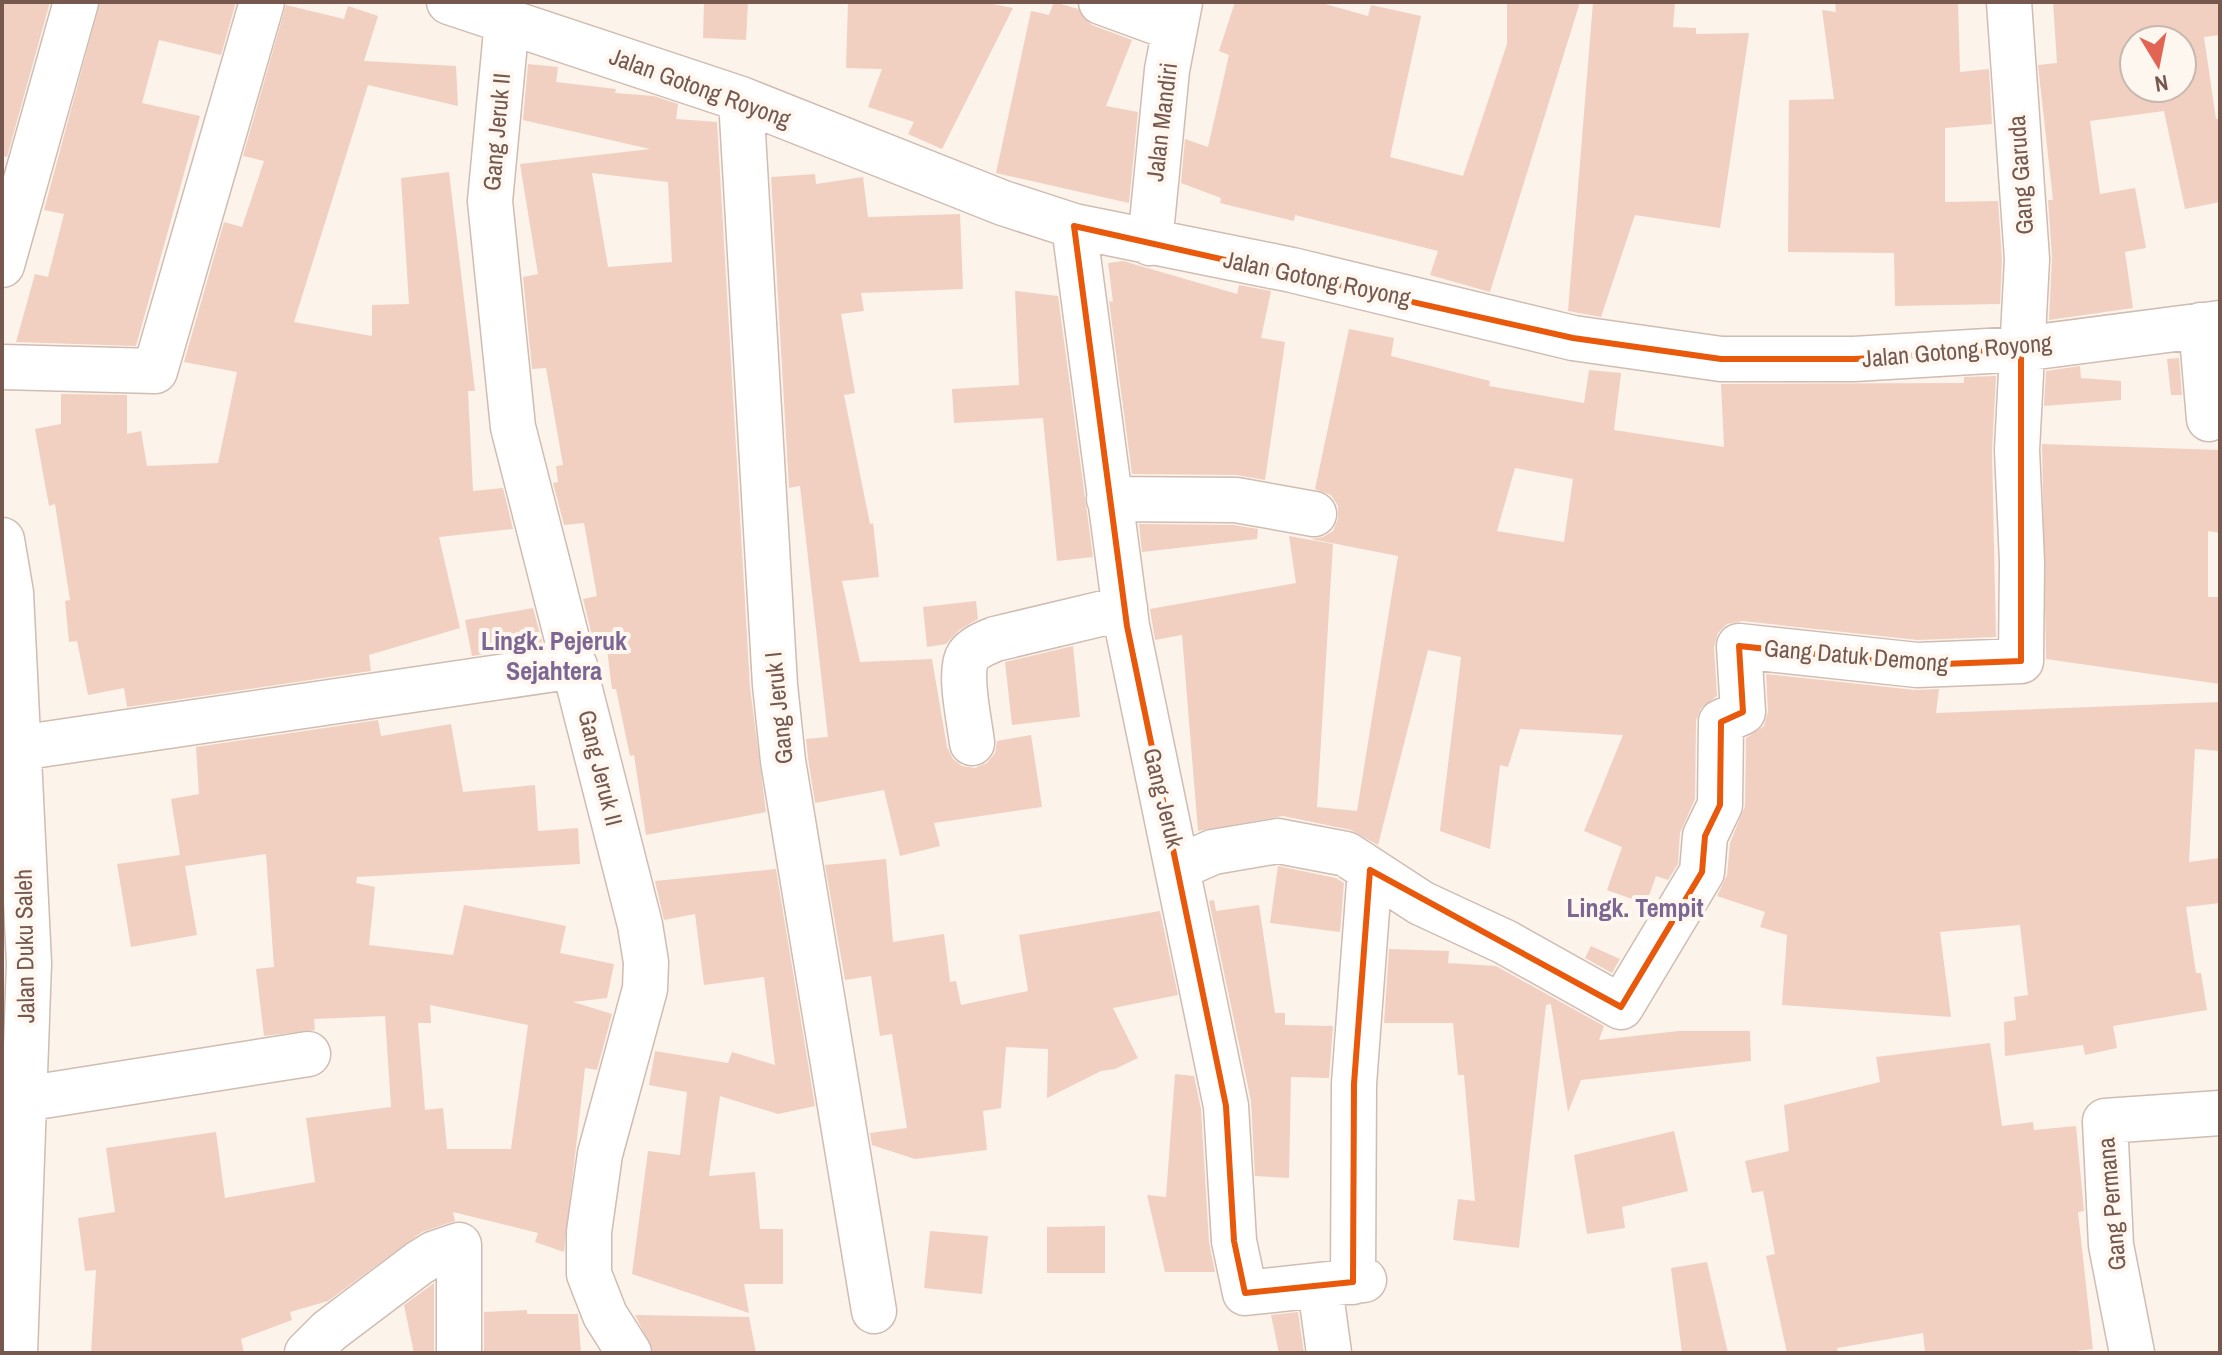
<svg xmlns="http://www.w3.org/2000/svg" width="2222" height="1355" font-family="'Archivo Narrow',sans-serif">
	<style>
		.building { fill: #f1d0c2; fill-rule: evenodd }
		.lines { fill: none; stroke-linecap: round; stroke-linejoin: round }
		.street-casing { stroke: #d0bcb2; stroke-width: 47 }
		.street { stroke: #fff; stroke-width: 44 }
		.marked { fill: none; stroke: #e8590c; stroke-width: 6; stroke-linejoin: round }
		.labels { text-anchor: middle; stroke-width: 8; stroke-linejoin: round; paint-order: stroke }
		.street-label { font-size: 24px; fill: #76584e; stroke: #fef7f0 }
		.neighbourhood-label { font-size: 26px; font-weight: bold; fill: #7e6692; stroke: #fef7f0 }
	</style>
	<rect width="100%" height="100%" fill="#fcf3ea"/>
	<path class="building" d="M2 2H50L7 157 2 156Z
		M100 2H236L221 55 159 40 142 103 200 116 136 346 16 342 35 274 48 277 64 214 44 210Z
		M704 2H748L746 40 703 38Z
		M848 2H983L1013 8 942 149 908 134 914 122 868 107 882 69 846 68Z
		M1054 2 1078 9 1092 25 1132 40 1106 106 1138 112 1129 203 996 173 1031 11 1049 15Z
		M1235 2H1318L1368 16 1371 5 1421 16 1390 157 1463 176 1507 44V2H1580L1490 292 1430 275 1438 251 1295 215 1294 221 1220 203 1221 198 1181 183 1185 139 1208 147 1229 55 1219 51Z
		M1593 2H1675L1673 27 1696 28V34L1749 33 1720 228 1635 215 1601 317 1568 311Z
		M1835 2H1958L1960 72 1989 69 1992 124 1945 128V202L1998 201 2002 259 2000 304 1895 306 1894 253 1788 252 1789 100 1834 99 1822 10 1836 12Z
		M2053 2H2220V35L2204 37 2216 119 2220 118V202L2185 209 2164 111 2090 121 2100 194 2135 188 2146 248 2125 252 2133 308 2049 320 2052 257 2048 200H2053L2038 65 2057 63ZM2134 40H2182V88H2134Z
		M286 5 344 19 348 6 378 16 364 61 456 66 458 106 368 85 294 322 372 336V305L409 304 401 178 449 172 475 391H468L473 491 503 488 513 529 439 537 460 628 369 655 371 671 127 707 124 688 88 695 77 641 69 642 65 601 70 600 55 504 49 506 35 429 61 424V394L127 395V434L141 431 147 466 218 463 237 372 184 362 224 222 242 227 264 161 243 156Z
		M528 64 558 67 556 82 616 89 615 93 654 96 678 104 676 119 717 122 750 687 766 812 646 835 634 755 630 756 616 689H612L606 641 594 644 583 599 597 596 584 523 564 525 553 483 558 482 556 466 563 465 546 368 532 369 523 277 538 274 520 164 650 149 523 120ZM592 173 668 182 672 262 608 267Z
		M815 174 816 184 863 177 868 217 960 214 963 289 861 293 864 311 841 314 855 393 844 395 870 524 873 523 879 577 842 581 860 662 932 659 947 747 953 759 962 766 975 768 987 763 995 753 997 741 1031 735 1042 807 934 823 940 846 900 856 884 790 815 803 808 758 806 739 828 737 800 486 789 488 771 177Z
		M1123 261 1237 294 1239 285 1271 291 1261 338 1285 342 1265 480 1236 475 1132 474 1109 301 1113 302 1108 263Z
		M1015 291 1058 296 1093 557 1057 561 1043 418 954 423 952 389 1019 385Z
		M1349 329 1394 338 1391 356 1490 381 1489 386 1584 403 1589 370 1621 373 1614 430 1724 447 1721 384 1964 383V377L1996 376 1992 451 1996 637 1918 640 1742 621 1727 624 1718 633 1714 647 1717 696 1701 708 1696 721 1695 799 1680 833 1678 864 1668 880 1656 876 1646 904 1607 890 1622 847 1584 831 1623 735 1520 729 1508 767 1500 765 1490 849 1440 831 1461 657 1428 650 1378 845 1351 830 1283 816 1198 831 1182 635 1155 640 1150 609 1296 583 1289 536 1333 544 1317 807 1357 811 1398 556 1311 539 1323 537 1333 531 1338 519V506L1331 495 1315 489ZM1515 468 1573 479 1564 542 1497 531Z
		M2179 358 2182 395H2171L2167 359Z
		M2080 366 2081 378 2121 381V400L2044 406 2046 371Z
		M2042 444 2220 450V533L2208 531V597H2220V684L2046 659Z
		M1139 524 1234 525 1258 529 1257 539 1142 552Z
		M976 601 978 619 959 630 946 644 927 647 923 607Z
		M533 608 543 645 472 656 465 620Z
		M1073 646 1080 717 1012 725 1005 662Z
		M1766 674 1915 690 1939 689 1936 713 2220 702V751L2195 749 2189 862 2220 858V903L2186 907 2196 973H2201L2207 1010 2113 1026 2117 1048 2085 1055 2083 1045 2005 1056 2004 1022 2016 1020 2014 997 2028 995 2020 925 1940 932 1951 1017 1782 1005 1787 935 1760 927 1765 912 1717 896 1727 875 1730 843 1745 806 1746 738 1764 726 1768 711Z
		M378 720 381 736 451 724 463 792 535 785 538 831 578 828 580 864 357 877 356 883 375 887 369 945 453 955 464 905 566 926 560 953 614 964 607 998 573 1002 612 1014 597 1070 585 1068 564 1252 535 1242 538 1233 453 1212 455 1221 422 1232 328 1301 290 1312 292 1320 241 1339 244 1353H91L96 1270 85 1271 78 1218 115 1212 106 1148 216 1132 225 1198 315 1182 306 1118 391 1107 385 1016 314 1019 315 1030 264 1036 256 969 274 967 266 854 185 866 197 935 131 947 117 864 180 855 171 799 199 794 196 747ZM430 1005 528 1025 511 1149H447L443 1108 425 1110 418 1023H431Z
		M886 859 893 942 944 934 950 982 956 981 961 1005 1028 991 1019 935 1160 911 1178 995 1113 1008 1138 1058 1115 1069 1101 1071 1047 1098 1048 1049 1006 1047 1001 1108 983 1111 987 1150 915 1159 872 1145 870 1133 907 1128 892 1034 880 1036 871 976 845 980 825 865Z
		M1278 866 1336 878 1344 883 1340 932 1270 923Z
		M776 869 815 1106 778 1114 720 1096 709 1176 755 1172 760 1229H783V1284H744L749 1313 632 1274 648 1151 680 1155 687 1092 649 1085 655 1051 728 1063 732 1052 775 1065 764 977 704 985 695 914 664 920 655 881Z
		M1214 900 1216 911 1259 905 1275 1013H1285V1025L1333 1026 1329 1078 1291 1077 1289 1178 1255 1176 1251 1101 1209 901Z
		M1591 946 1620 959 1612 973 1585 958Z
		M1389 949 1449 951 1448 963 1496 966 1604 1026 1599 1040 1678 1031H1750L1751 1061 1581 1080 1568 1112 1551 1004 1546 1005 1519 1248 1453 1240 1458 1199 1475 1201 1464 1075H1458L1453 1023H1384Z
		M1990 1043 2002 1126 2033 1122 2034 1130 2076 1126 2084 1211 2078 1212 2093 1349 2057 1353H1925L1923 1333 1837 1348 1838 1353H1787L1766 1256 1775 1254 1763 1191 1752 1193 1745 1161 1789 1151 1784 1105 1880 1082 1876 1057Z
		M1175 1074 1194 1076 1201 1109 1209 1242 1215 1272H1165L1147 1195 1166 1197Z
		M1674 1131 1688 1191 1622 1207 1625 1228 1587 1234 1574 1155Z
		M1105 1226V1273H1047V1227Z
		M930 1231 988 1236 982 1294 924 1288Z
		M1707 1262 1728 1353H1682L1671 1268Z
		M434 1283V1353H414L404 1305Z
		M527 1310V1314H578L581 1353H484V1312Z
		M1298 1312 1304 1353H1279L1271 1315Z
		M635 1315 749 1317 756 1353H654Z"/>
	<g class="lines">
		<defs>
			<path id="street" d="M449 2 741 99 1003 203 1074 226 1292 270 1573 338 1721 359H1854L2021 349 2220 323
				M1101 2 1175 29
				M507 21 490 201 513 427 640 925 646 962 645 989 600 1154 589 1232V1274L605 1315 629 1353
				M741 99 775 685 783 761 874 1311
				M1074 226 1127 626 1226 1106 1234 1241 1245 1293 1364 1280
				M1150 243 1167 70 1180 2
				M2 265 76 2
				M2201 325 2209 419
				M2 367 155 371 262 2
				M1109 499 1236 500 1314 514
				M2 540 11 593 29 963 15 1353
				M972 743C970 724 958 671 968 656 974 647 986 643 995 639L1125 608
				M19 748 575 666
				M1179 867 1213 852 1278 841 1346 854 1421 903 1505 942 1621 1007 1702 872 1705 836 1720 805 1721 722 1743 712 1739 646 1917 665 2021 661 2022 562 2017 450 2027 259 2009 2
				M24 1099 308 1054
				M1353 1282 1354 1084 1370 870
				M1320 1287 1329 1353
				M307 1353 329 1331 419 1263 435 1253 459 1245V1353
				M2132 1353 2111 1245 2105 1121 2220 1113"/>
		</defs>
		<use href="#street" class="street-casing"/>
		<use href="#street" class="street"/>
	</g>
	<path class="marked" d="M1074 226 1573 338 1721 359H1854L2021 349V661L1917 665 1739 646 1743 712 1721 722 1720 805 1705 836 1702 872 1621 1007 1370 870 1354 1084 1353 1282 1245 1293 1234 1241 1226 1106 1127 626Z"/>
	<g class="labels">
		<g class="street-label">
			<text transform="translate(700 88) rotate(20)" y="8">Jalan Gotong Royong</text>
			<text transform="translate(1162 122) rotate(-83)" y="8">Jalan Mandiri</text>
			<text transform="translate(497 132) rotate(-85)" y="8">Gang Jeruk II</text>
			<text transform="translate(2021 175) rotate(-94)" y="8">Gang Garuda</text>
			<text transform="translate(1317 279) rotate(12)" y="8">Jalan Gotong Royong</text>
			<text transform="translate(1957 351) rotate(-5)" y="8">Jalan Gotong Royong</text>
			<text transform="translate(1856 656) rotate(5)" y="8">Gang Datuk Demong</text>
			<text transform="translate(779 708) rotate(-96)" y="8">Gang Jeruk I</text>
			<text transform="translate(600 768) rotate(76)" y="8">Gang Jeruk II</text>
			<text transform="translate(1163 798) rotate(76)" y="8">Gang Jeruk</text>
			<text transform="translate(25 946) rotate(-91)" y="8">Jalan Duku Saleh</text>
			<text transform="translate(2112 1204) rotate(-95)" y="8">Gang Permana</text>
		</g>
		<g class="neighbourhood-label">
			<text x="554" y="650">Lingk. Pejeruk<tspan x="554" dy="30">Sejahtera</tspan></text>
			<text x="1635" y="917">Lingk. Tempit</text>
		</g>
	</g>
	<rect width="2222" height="1355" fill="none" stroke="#76584e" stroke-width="8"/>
	<g transform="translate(2158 64) rotate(170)"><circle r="38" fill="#fef7f0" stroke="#c8b7af" stroke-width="2"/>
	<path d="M0-6L14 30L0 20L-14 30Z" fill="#e16454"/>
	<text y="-12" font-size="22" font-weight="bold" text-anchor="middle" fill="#76584e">N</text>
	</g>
</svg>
